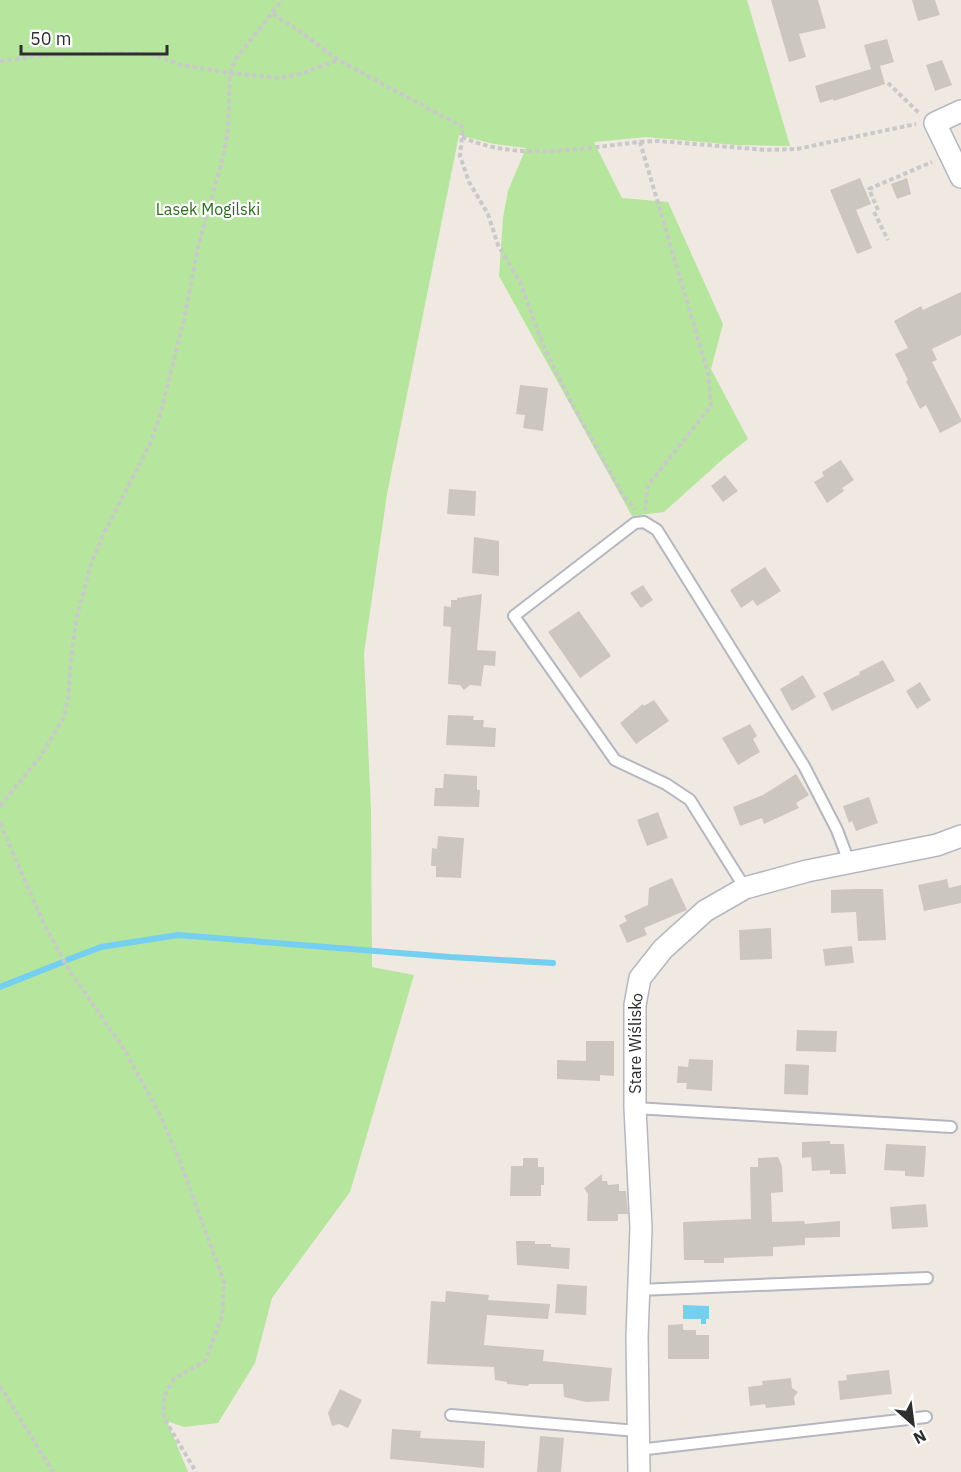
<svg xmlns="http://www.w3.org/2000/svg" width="961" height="1472" font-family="'IBM Plex Sans',sans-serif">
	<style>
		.green { fill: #b6e59e }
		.water { fill: #75cff0 }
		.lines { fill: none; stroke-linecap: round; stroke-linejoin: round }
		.stream { stroke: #75cff0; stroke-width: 6 }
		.building { fill: #cbc7bf }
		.service-casing { stroke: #b4b7c1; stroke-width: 14 }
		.minor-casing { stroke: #b4b7c1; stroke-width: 24 }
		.path { stroke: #c9c9c9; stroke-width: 4; stroke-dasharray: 4.5 3; stroke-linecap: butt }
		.service { stroke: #fff; stroke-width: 10 }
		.minor { stroke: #fff; stroke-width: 21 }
		.labels { text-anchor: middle; stroke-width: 4.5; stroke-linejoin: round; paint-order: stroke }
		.park-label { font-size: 16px; fill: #2c6e1b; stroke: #fff }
		.street-label { font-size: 16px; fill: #2e2e2e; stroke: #fff }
	</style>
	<rect width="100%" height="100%" fill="#efe9e1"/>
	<path class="green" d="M0 0H747L790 146 735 145 646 137 594 142 622 198 668 202 723 324 711 369 748 439 723 459 664 512 632 516 499 276 503 218 508 191 526 148 494 144 459 135 387 494 364 653 371 810 372 967 414 975 350 1192 272 1298 255 1363 218 1423 184 1427 167 1421 188 1472H0Z"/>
	<path class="water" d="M683 1305 709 1306V1319H706V1324H701V1319H683Z"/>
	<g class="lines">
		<path class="stream" d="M67 960 101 947 178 935 450 957 553 963
			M0 987 63 962"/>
	</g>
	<path class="building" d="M771 0H818L826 28 799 34 806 57 789 62Z
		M912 0H935L940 15 918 21Z
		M887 39 894 62 880 66 885 84 834 101 833 99 820 103 815 86 871 69 864 45Z
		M942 60 952 85 935 91 926 65Z
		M860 178 871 204 856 210 872 248 857 254 830 190Z
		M907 178 911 194 897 199 891 184Z
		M961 292V335L932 349 937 360 932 362 961 419V422L940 433 926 405 920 409 906 381 908 380 895 354 908 348 894 321 921 306 923 310Z
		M520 385 548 388 543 431 523 428 525 415 516 414Z
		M841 460 854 480 842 488 844 491 827 503 814 482 824 476 822 472Z
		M725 475 738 491 723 502 711 486Z
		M449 489 476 491 475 516 447 514Z
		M474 537 499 541V576L472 573Z
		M765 567 781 591 757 606 753 600 741 608 730 590Z
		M643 585 653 600 641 608 630 593Z
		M482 594 477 650 496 651 495 666 484 665 481 686 470 685 464 690 460 685 448 684 451 627 443 626 444 606 451 607V600H457V598Z
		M579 611 611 656 580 678 548 632Z
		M883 660 895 681 832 711 823 693 860 674 859 672Z
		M803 675 816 697 792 711 780 689Z
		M920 682 931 700 917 709 906 691Z
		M654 700 669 721 636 744 620 723 643 704 644 706Z
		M448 715 474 716 473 720H484L483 727 496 728 495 747 446 745Z
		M750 724 757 736 753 739 760 752 738 765 722 738Z
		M444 774 477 776V790H480L479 807 434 806 435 788H443Z
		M796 774 809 795 796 803 799 808 764 824 762 818 740 826 733 807 763 795Z
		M869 797 878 823 856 831 852 821 849 823 843 806Z
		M658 812 668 838 647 846 637 820Z
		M438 836 464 838 461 878 436 877V866H431L432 848 437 849Z
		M672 878 687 910 644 928 647 935 627 943 619 925 627 921 624 916 648 905 649 888Z
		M947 879 949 888 961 885V903L924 911 918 885Z
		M854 889H883L886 940 858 941 856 912 831 913V890Z
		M771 928 772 959 740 960 739 930Z
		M852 946 854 963 825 966 823 949Z
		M797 1030 837 1031 836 1052 796 1051Z
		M586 1041H614V1076L600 1075V1081L557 1079V1060L586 1061Z
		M689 1059 713 1060 712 1091 686 1089 687 1083H677L678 1066 688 1067Z
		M785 1064 809 1065 808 1095 784 1094Z
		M830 1141V1144H844L846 1174H830V1170L812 1171 811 1157 802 1158V1142Z
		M886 1144 926 1146 924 1177 905 1176V1171L884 1170Z
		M778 1157 782 1166 783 1192 771 1193 772 1222 804 1221 805 1224 840 1221V1237L805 1238V1245L773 1247V1256L724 1258V1263H704V1260H684L683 1222 751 1219 750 1167H758V1158Z
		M523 1158H538V1167H544V1185H541V1196H510L511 1166H523Z
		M602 1174V1181H607L608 1185 619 1184V1191H626L628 1214H618V1221H587L588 1194 584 1188Z
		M926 1204 928 1227 892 1229 890 1207Z
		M516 1241H535V1244H551V1247L570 1248 569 1269 517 1265Z
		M557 1284 587 1286 586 1315 555 1313Z
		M446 1291 489 1295 488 1300 550 1304 548 1319 487 1315 484 1345 544 1350 543 1361 612 1368 609 1401 586 1402 564 1397 563 1384H529L528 1386 507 1384V1382L495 1380 494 1367 427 1364 431 1301 445 1302Z
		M683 1324V1330H696V1335H709V1359H668V1325Z
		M889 1370 892 1394 840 1400 838 1381 847 1380 846 1375Z
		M791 1378 792 1388 798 1392 794 1397 795 1405 766 1408 765 1404 750 1406 748 1387 763 1385 762 1381Z
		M340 1389 362 1400 348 1428 339 1424 332 1426 328 1413Z
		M392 1429 421 1431 420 1438 485 1441 484 1468 390 1459Z
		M540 1436 564 1438 561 1472H537Z"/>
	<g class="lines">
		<defs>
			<path id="service" d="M745 888 690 800 666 784 615 760 514 616 635 523 644 522 657 530 804 766 837 830 849 862
				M635 1108 951 1127
				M639 1290 927 1278
				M451 1415 637 1431
				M638 1450 926 1417"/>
			<g id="minor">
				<path d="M961 111 935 123 961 177"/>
				<path id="s1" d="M639 1472 637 1337 641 1228 635 1108V1005L640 978 663 949 705 911 745 888 807 871 937 845 961 836"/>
			</g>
		</defs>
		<use href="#service" class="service-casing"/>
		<use href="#minor" class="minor-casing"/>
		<path class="path" d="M273 14 298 30 338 60 463 127 460 156 469 182 488 214 498 245 520 282 543 345 570 400 624 497 635 509
			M0 61 49 55 134 53 154 55 181 65 230 73 235 60 282 0
			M888 83 919 113
			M462 137C517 162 582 148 640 142L708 373 711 406 648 485 645 510
			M640 142 658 141 766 150 797 149 916 124
			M878 210 869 189 932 162
			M874 212 888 240
			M0 806 40 757 63 719 68 699 71 658 77 616 91 564 102 537 150 444 159 419 184 319 198 247 223 157 228 129 230 73 279 78 300 74 338 60
			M0 823 42 920 69 970 124 1049 161 1117 178 1156 224 1282 222 1316 205 1361 174 1379 164 1396V1418L196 1472
			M0 1386 53 1472"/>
		<use href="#service" class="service"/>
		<use href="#minor" class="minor"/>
	</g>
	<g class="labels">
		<g class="park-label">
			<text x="208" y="215">Lasek Mogilski</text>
		</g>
		<g class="street-label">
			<text dy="6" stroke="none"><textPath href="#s1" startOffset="429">Stare Wiślisko</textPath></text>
		</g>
	</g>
	<g transform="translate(913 1424) rotate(152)" stroke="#ffffff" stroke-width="4.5" paint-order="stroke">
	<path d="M0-4.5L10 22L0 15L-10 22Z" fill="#2e2e2e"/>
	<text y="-9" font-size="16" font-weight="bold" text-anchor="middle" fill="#2e2e2e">N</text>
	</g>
	<path d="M21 45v9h146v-9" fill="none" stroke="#2e2e2e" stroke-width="3"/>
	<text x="30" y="45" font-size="18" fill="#2e2e2e" stroke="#ffffff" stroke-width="4.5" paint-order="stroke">50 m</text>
</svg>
